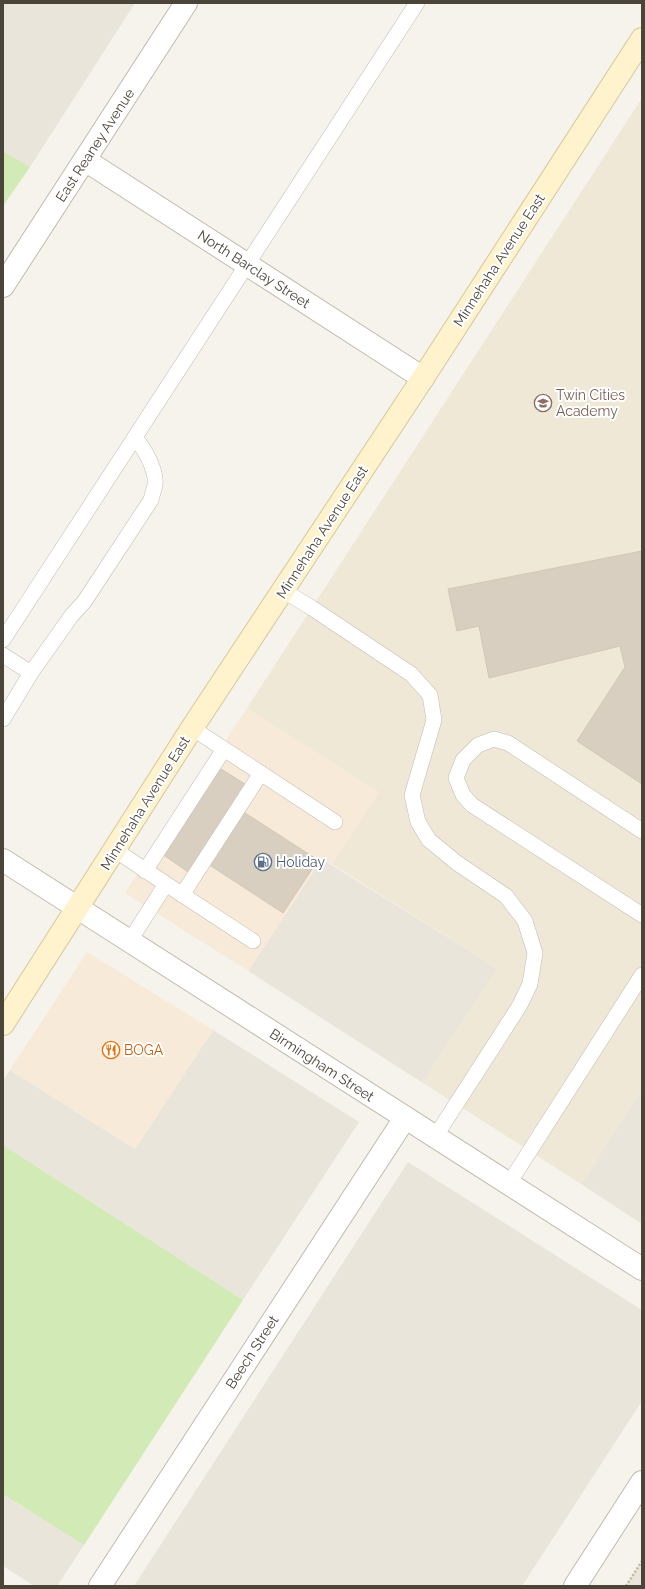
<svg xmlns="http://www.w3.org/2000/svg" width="645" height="1589" font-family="Raleway,sans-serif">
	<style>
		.residential { fill: #eae5da }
		.commercial { fill: #f7ead8 }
		.education { fill: #efe8d6 }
		.green { fill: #d2eab5 }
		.building { fill: #d8cfc1; stroke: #d3c7b4 }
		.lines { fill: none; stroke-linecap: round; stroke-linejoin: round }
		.service-casing { stroke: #c2bbae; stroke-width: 16 }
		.minor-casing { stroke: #c2bbae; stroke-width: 24 }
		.secondary-casing { stroke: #d6c79b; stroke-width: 24 }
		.path { stroke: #c4b79f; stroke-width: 2.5; stroke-dasharray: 2 2; stroke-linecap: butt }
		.service { stroke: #fff; stroke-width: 15 }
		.minor { stroke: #fff; stroke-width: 22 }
		.secondary { stroke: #fff3cd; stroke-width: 22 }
		.labels { text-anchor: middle; stroke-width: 4; stroke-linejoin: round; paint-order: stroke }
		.street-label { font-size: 14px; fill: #4b4439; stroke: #fff }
		.education-label { font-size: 14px; fill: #785e54; stroke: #fff; text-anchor: start }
		.service-label { font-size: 14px; fill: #4e5e75; stroke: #fff; text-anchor: start }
		.food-label { font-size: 14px; fill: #c56008; stroke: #fff; text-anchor: start }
	</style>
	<rect width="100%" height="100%" fill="#f6f3ec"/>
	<path class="residential" d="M3 3H135L30 167 3 151Z
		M322 859 497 968 423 1083 248 971Z
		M213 1030 359 1122 243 1300 3 1145V1081L10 1070 135 1149Z
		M642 1089V1224L581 1184Z
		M408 1162 642 1310V1401L522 1586H134Z
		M3 1494 84 1545 57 1586H34L3 1566Z
		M642 1561V1586H625Z"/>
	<path class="commercial" d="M247 708 379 792 332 864 322 859 248 971 125 893Z
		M87 952 213 1030 135 1149 10 1070Z"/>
	<path class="education" d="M642 98V1089L581 1184 423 1083 497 968 332 864 379 792 247 708Z"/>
	<path class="green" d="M3 151 30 167 3 206Z
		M3 1145 243 1300 84 1545 3 1494Z"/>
	<path class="building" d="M642 551V784L577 741 625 667 620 646 489 678 479 626 457 631 448 589Z
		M218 767 248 786 191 874 162 854Z
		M242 811 318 860 283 913 208 864Z"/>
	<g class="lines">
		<defs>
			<path id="service" d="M284 591 312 608 411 674 430 695 434 720 412 795 418 822 429 840 457 863 506 896 525 921 535 953 530 984 520 1005 435 1137
				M3 640 417 3
				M3 655 31 673 3 719
				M31 673 72 615 84 602 151 500C152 495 154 490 155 485 157 470 144 448 135 438
				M192 728 335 822
				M642 831 508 743 494 739 478 745 463 760 456 778 463 795 472 805 642 915
				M115 850 166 884
				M145 871 224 749
				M182 895 261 773
				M129 942 166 884 253 941
				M508 1185 642 975"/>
			<path id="minor" d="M85 160 423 378
				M3 286 186 3
				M3 860 642 1269
				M100 1586 405 1118
				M575 1586 642 1482"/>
			<path id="secondary" d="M3 1024 192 728 423 378 642 39"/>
		</defs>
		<use href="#service" class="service-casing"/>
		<use href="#minor" class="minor-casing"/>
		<use href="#secondary" class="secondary-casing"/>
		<path class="path" d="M626 1586 642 1561"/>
		<use href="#service" class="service"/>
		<use href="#minor" class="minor"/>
		<use href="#secondary" class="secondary"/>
	</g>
	<defs>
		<symbol id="school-ring" viewBox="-11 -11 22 22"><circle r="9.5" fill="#fff" stroke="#8d6e63" stroke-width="1.5"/><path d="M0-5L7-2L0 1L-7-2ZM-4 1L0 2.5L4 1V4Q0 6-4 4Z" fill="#8d6e63"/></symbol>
		<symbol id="fuel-ring" viewBox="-11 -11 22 22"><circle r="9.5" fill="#fff" stroke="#5c6f8a" stroke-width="1.5"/><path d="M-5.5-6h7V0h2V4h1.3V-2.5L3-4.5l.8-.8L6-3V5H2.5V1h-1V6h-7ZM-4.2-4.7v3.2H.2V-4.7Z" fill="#5c6f8a"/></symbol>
		<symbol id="restaurant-ring" viewBox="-11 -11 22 22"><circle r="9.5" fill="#fff" stroke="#e8710a" stroke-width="1.5"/><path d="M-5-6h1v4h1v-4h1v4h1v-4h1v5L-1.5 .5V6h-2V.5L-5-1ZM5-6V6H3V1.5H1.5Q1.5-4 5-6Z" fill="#e8710a"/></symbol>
	</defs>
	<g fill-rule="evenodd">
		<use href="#school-ring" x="533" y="393" width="20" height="20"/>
		<use href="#fuel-ring" x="253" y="852" width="20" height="20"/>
		<use href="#restaurant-ring" x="101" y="1040" width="20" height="20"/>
	</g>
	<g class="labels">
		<g class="street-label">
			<text transform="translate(95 145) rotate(-57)" y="5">East Reaney Avenue</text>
			<text transform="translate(499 260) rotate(-57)" y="5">Minnehaha Avenue East</text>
			<text transform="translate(254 269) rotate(33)" y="5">North Barclay Street</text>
			<text transform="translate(322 532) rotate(-57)" y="5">Minnehaha Avenue East</text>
			<text transform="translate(145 803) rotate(-58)" y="5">Minnehaha Avenue East</text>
			<text transform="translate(322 1065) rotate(33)" y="5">Birmingham Street</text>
			<text transform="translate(252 1352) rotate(-57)" y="5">Beech Street</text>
		</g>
		<g class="education-label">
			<text x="556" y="400">Twin Cities<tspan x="556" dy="16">Academy</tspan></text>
		</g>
		<g class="service-label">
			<text x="276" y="867">Holiday</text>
		</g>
		<g class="food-label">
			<text x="124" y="1055">BOGA</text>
		</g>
	</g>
	<rect width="645" height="1589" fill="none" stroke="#4b4439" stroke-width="8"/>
</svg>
